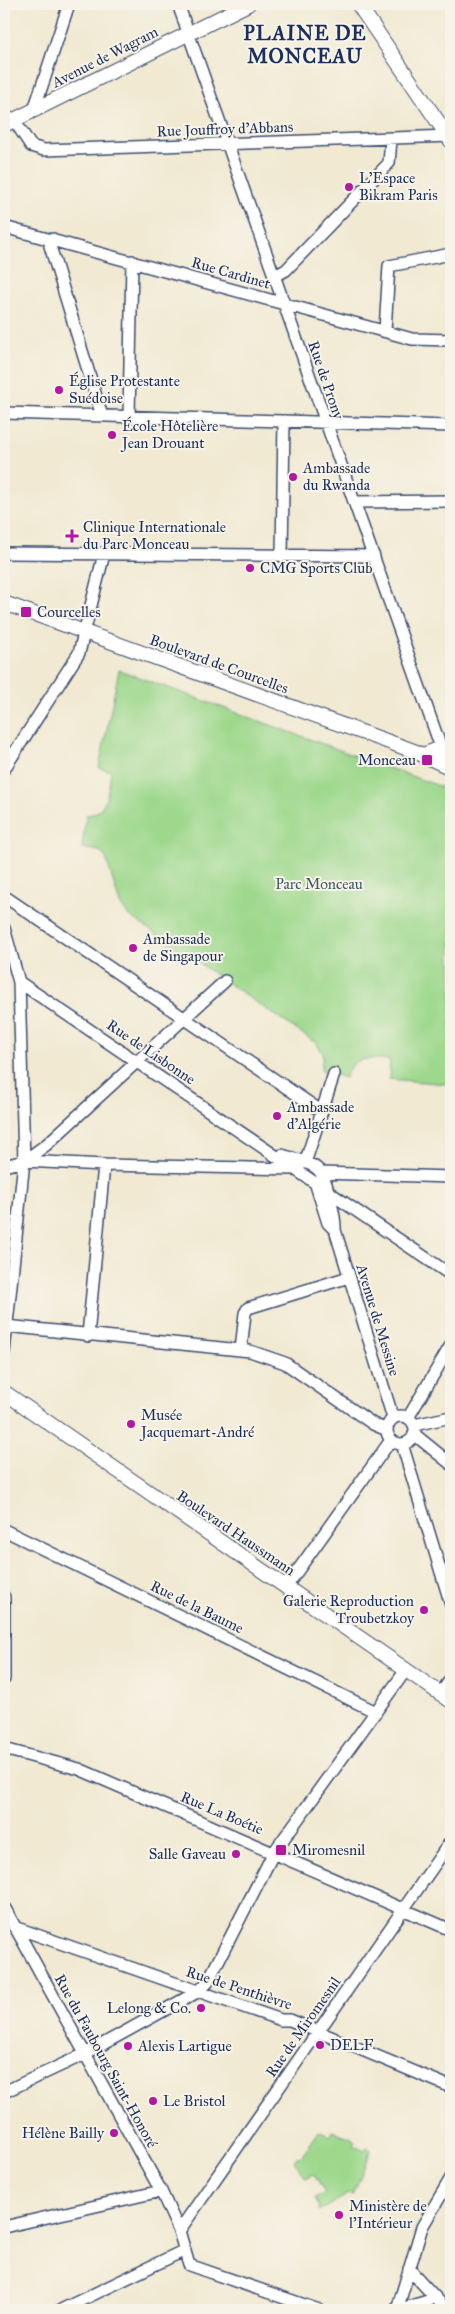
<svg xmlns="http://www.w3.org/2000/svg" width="455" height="2314" font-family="'IM FELL Great Primer',serif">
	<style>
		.green { fill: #9dd88c; stroke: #5c8475 }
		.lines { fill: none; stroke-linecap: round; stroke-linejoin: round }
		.minor-casing { stroke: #3b4b6f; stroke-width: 14 }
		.major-casing { stroke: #3b4b6f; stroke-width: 16 }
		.minor { stroke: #fff; stroke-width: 11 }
		.major { stroke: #fff; stroke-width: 14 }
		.poi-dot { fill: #b5179e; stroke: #f7f3e8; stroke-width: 2 }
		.labels { text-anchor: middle; stroke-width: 4; stroke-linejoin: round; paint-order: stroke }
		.street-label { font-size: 15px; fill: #1b2f5e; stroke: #f7f3e8 }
		.poi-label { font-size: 15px; fill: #1b2f5e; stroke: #f7f3e8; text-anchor: start }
		.park-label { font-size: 15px; fill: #3c596a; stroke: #f7f3e8 }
		.district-label { font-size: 20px; font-weight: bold; letter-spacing: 1px; fill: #1b2f5e; stroke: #f7f3e8 }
	</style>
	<rect width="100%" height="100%" fill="#f7f3e8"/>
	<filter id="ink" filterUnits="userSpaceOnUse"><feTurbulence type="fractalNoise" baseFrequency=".02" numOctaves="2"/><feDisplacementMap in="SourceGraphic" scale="10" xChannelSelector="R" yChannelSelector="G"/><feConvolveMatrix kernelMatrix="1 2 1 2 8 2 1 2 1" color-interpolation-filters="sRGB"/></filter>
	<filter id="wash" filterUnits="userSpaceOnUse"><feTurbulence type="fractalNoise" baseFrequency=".0096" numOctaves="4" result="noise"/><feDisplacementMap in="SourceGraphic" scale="20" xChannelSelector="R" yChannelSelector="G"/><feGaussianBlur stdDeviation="1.12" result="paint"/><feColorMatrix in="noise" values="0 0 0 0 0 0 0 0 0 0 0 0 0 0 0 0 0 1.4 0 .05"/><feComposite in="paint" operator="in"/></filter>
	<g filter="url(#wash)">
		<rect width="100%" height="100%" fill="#f1e9d2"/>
		<path class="green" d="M119 670 447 789 451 785V1081H447L446 1084 389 1079 390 1060C369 1059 353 1054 345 1078L321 1070 323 1053 316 1043 128 915 120 904 106 858 99 851 82 848 86 815C108 814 108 788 111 771L99 768Z
			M319 2131 329 2136 332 2131 348 2137 349 2135 355 2142 353 2145 364 2151 367 2148 371 2150 353 2195 349 2194 319 2211V2206L315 2198 325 2193 314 2174 306 2178 294 2161 297 2157 302 2156Z"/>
	</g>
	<g filter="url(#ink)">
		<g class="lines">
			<defs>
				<path id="minor" d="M178 4 444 756
					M34 110 69 4
					M14 120 31 146 44 150 451 136
					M4 227 412 339 451 340
					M53 239 50 246 102 416
					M275 276 286 270 389 163 391 140
					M385 331 389 266 451 254
					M4 413 451 426
					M129 416 132 261
					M355 502 451 501
					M4 553 374 556
					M282 556 284 421
					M4 769 79 653 104 554
					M4 896 321 1111
					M4 928 19 982 24 1161 4 1352
					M19 982 451 1275
					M282 1155C293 1159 314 1162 321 1173 327 1181 336 1220 335 1230L393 1418
					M24 1161 46 1145 225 981
					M305 1163 334 1074
					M4 1166 24 1161 104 1165 295 1169
					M321 1173 451 1177
					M315 1182 328 1223 335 1230
					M6 1326 250 1351 285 1363 373 1424 387 1430
					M88 1336 104 1165
					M241 1350 245 1313 248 1308 349 1277
					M387 1430a14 14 0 1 1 28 0a14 14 0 1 1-28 0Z
					M408 1418 451 1345
					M414 1425 451 1417
					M414 1434 451 1464
					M402 1444 451 1605
					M4 1530 376 1712
					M286 1587 391 1440
					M4 1597V1679
					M440 1694 451 1679
					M4 1749 79 1769 451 1930
					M4 1907 161 2191 179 2231 189 2265 319 2310
					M14 1927 281 2020H290L451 2087
					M4 2092 85 2054 199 1991 207 1983 274 1852 406 1670
					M4 2227 161 2191
					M179 2231 451 1841
					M409 2269 447 2310
					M61 2310 185 2250
					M397 2310 422 2227 451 2178
					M397 2310 428 2301 434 2297"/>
				<path id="major" d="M358 4 451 141
					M4 125 248 4
					M4 603 414 751 451 768
					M423 755 441 748 451 751
					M4 1392 451 1701"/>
			</defs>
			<use href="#minor" class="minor-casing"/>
			<use href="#major" class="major-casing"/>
			<use href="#minor" class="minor"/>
			<use href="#major" class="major"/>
		</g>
	</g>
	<g class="poi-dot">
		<circle cx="349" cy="187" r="5"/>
		<circle cx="59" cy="390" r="5"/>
		<circle cx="112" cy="435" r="5"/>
		<circle cx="293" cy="477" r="5"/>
		<path d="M69.5 528.5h5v5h5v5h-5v5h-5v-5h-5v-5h5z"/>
		<circle cx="250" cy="568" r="5"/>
		<rect x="20" y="606" width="12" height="12" rx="2.5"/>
		<rect x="421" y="754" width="12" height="12" rx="2.5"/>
		<circle cx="133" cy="948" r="5"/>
		<circle cx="277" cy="1116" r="5"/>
		<circle cx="131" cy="1424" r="5"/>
		<circle cx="424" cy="1610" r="5"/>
		<rect x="275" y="1844" width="12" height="12" rx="2.5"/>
		<circle cx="236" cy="1854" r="5"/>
		<circle cx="201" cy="2008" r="5"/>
		<circle cx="320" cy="2045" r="5"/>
		<circle cx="128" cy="2046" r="5"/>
		<circle cx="153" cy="2101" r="5"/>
		<circle cx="114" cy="2133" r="5"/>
		<circle cx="339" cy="2215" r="5"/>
	</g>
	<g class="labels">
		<g class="street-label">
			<text transform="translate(105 57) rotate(-27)" y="5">Avenue de Wagram</text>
			<text transform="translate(225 129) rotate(-2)" y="5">Rue Jouffroy d'Abbans</text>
			<text transform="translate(231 273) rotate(16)" y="5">Rue Cardinet</text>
			<text transform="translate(326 380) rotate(71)" y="5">Rue de Prony</text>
			<text transform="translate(219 664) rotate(20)" y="5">Boulevard de Courcelles</text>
			<text transform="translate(151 1052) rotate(34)" y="5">Rue de Lisbonne</text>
			<text transform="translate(378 1320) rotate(73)" y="5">Avenue de Messine</text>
			<text transform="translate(236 1533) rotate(34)" y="5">Boulevard Haussmann</text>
			<text transform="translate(197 1607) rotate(26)" y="5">Rue de la Baume</text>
			<text transform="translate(222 1813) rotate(23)" y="5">Rue La Boétie</text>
			<text transform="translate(239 1988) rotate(18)" y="5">Rue de Penthièvre</text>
			<text transform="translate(303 2027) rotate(-55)" y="5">Rue de Miromesnil</text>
			<text transform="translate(106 2061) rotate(61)" y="5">Rue du Faubourg Saint-Honoré</text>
		</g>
		<g class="poi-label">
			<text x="359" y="183">L'Espace<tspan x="359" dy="17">Bikram Paris</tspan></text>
			<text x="69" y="386">Église Protestante<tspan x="69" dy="17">Suédoise</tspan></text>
			<text x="122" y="431">École Hôtelière<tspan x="122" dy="17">Jean Drouant</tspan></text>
			<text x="303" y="473">Ambassade<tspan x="303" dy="17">du Rwanda</tspan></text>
			<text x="83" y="532">Clinique Internationale<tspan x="83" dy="17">du Parc Monceau</tspan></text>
			<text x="260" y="573">CMG Sports Club</text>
			<text x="37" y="617">Courcelles</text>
			<text x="416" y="765" text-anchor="end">Monceau</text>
			<text x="143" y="944">Ambassade<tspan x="143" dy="17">de Singapour</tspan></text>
			<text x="287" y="1112">Ambassade<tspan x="287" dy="17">d'Algérie</tspan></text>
			<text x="141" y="1420">Musée<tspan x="141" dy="17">Jacquemart-André</tspan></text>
			<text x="414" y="1606" text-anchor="end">Galerie Reproduction<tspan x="414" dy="17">Troubetzkoy</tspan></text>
			<text x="292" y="1855">Miromesnil</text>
			<text x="226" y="1859" text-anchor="end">Salle Gaveau</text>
			<text x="191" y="2013" text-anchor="end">Lelong &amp; Co.</text>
			<text x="330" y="2050">DELF</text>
			<text x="138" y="2051">Alexis Lartigue</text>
			<text x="163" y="2106">Le Bristol</text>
			<text x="104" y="2138" text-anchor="end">Hélène Bailly</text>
			<text x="349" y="2211">Ministère de<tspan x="349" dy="17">l'Intérieur</tspan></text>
		</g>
		<g class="park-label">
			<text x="319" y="889">Parc Monceau</text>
		</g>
		<g class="district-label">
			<text x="305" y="40">PLAINE DE<tspan x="305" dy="23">MONCEAU</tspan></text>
		</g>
	</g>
	<rect width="455" height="2314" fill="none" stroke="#f7f3e8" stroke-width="20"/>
</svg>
